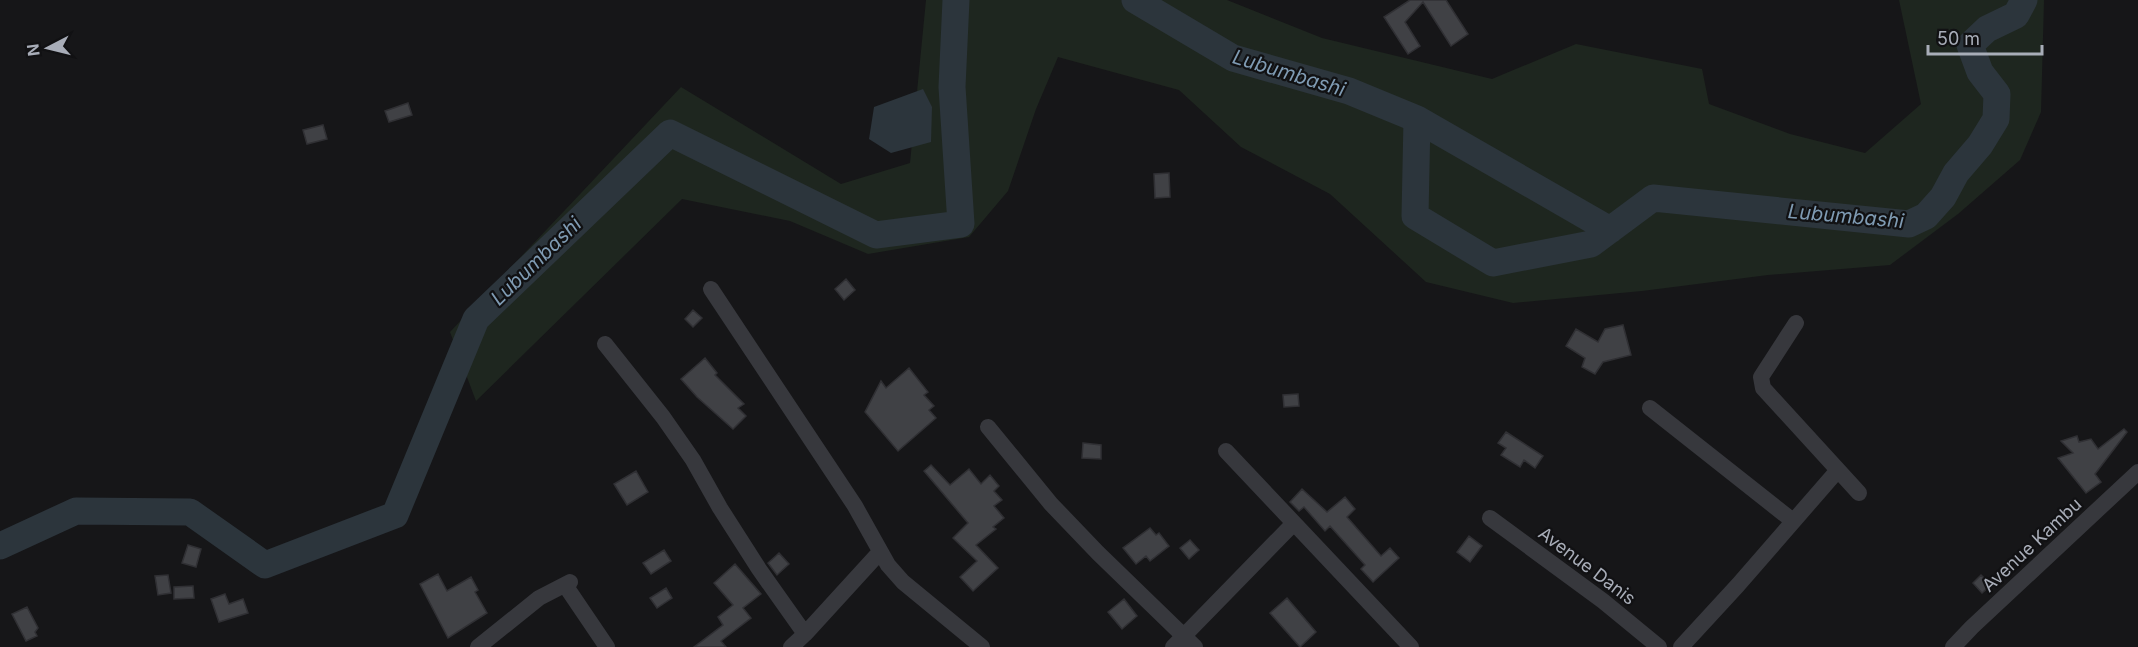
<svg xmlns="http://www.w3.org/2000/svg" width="2138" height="647" font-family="Inter,sans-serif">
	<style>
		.green { fill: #1e261f }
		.water { fill: #2c353c }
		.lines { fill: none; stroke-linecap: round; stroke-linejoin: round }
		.river { stroke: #2c353c; stroke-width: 27 }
		.building { fill: #404145; stroke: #303034; stroke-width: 1.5 }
		.minor { stroke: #37383d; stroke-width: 16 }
		.labels { text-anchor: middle; stroke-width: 4.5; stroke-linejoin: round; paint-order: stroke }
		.street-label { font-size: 18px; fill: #a8adb8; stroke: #111113 }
		.water-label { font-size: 20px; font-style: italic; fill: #7f9bb3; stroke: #111113 }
	</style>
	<rect width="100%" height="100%" fill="#161618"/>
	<path class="green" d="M926 0H1227L1322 38 1492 79 1576 44 1702 69 1709 104 1790 134 1865 153 1921 104 1899 0H2044L2041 112 2020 160 1958 214 1890 265 1768 275 1642 291 1513 303 1426 282 1330 194 1241 147 1179 90 1058 57 1036 109 1008 191 969 237 868 254 790 221 682 199 476 401 450 332 681 87 841 184 910 163Z"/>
	<path class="water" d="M923 89 932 107 931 142 891 153 869 139 874 107Z"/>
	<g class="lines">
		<path class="river" d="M1135 0 1233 58 1349 91 1417 119 1415 216 1493 263 1591 244 1653 198 1909 224 1926 216 1943 197 1956 173 1980 145 1996 119 1997 94 1980 72 1970 45 1987 29 2016 15 2024 0
			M1417 119 1610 230
			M0 546 76 511 190 512 265 565 395 515 476 319 670 133 876 235 961 224 952 87 956 0"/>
	</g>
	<path class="building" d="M1410 0H1446L1468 34 1451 46 1423 2 1405 22 1420 46 1408 54 1384 17Z
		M408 103 412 115 389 122 385 111Z
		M323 125 327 139 307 144 303 130Z
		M1169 173 1170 197 1155 198 1154 174Z
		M846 279 855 290 844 300 835 289Z
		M693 310 702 318 693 327 685 319Z
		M1623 325 1631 355 1603 362 1595 374 1582 367 1585 358 1566 346 1576 329 1598 342 1605 329Z
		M705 358 717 373 715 375 744 404 738 408 746 416 733 429 697 397 681 379Z
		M909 368 928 392 924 395 934 406 929 410 936 418 898 451 865 412 881 381 886 388Z
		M1298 394 1299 406 1284 407 1283 395Z
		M2124 429 2127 432 2095 474 2101 482 2086 493 2058 458 2073 453 2061 441 2077 436 2079 442 2091 439 2098 449Z
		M1506 432 1543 456 1535 468 1524 460 1520 467 1501 455 1506 448 1498 443Z
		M1083 443 1101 445V459L1082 458Z
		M931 465 950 485 969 469 981 484 990 475 999 486 994 491 1002 500 994 506 1004 518 993 527 996 529 976 545 998 568 973 591 960 577 977 561 953 538 968 523 924 471Z
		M636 471 648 492 627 505 614 484Z
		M1302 489 1327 512 1345 497 1355 509 1347 517 1381 556 1390 548 1399 558 1373 582 1361 569 1365 565 1330 526 1325 531 1304 507 1299 511 1290 502Z
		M1150 528 1156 535 1159 533 1169 546 1150 561 1146 556 1136 564 1123 548Z
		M1469 536 1482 546 1470 562 1457 552Z
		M1190 540 1199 550 1189 559 1180 548Z
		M188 545 201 549 196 567 182 563Z
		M664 550 671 561 651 574 643 563Z
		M779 553 789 564 777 575 768 563Z
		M735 564 761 594 743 608 751 618 721 641 726 647H694L723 625 718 617 733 605 714 583Z
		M438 574 447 591 471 577 478 590 475 592 487 613 448 638 420 584Z
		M168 575 171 593 158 595 155 576Z
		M1981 575 1991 585 1982 593 1973 583Z
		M193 586 194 598 174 599V587Z
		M666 588 672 598 657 608 650 598Z
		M225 594 229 604 243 599 248 613 219 622 211 599Z
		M1287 598 1316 632 1300 647 1270 613Z
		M1124 599 1137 616 1122 629 1108 612Z
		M27 607 38 628 35 632 37 636 26 641 12 614Z"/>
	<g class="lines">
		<path class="minor" d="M711 289 855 506 888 565 903 582 982 647
			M1796 323 1761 377 1763 388 1859 493
			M605 344 663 417 693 460 720 508 759 569 805 634
			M1650 408 1793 521
			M988 427 1051 504 1098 553 1195 647
			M1226 451 1411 647
			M1490 518 1603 601 1659 647
			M565 585 607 647
			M478 647 539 598 570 582
			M791 647 805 634 879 553
			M1173 647 1294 523
			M1681 647 1738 585 1838 470
			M1953 647 1972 627 2138 472"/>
	</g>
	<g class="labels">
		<g class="street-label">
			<text transform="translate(2032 545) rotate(-43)" y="6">Avenue Kambu</text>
			<text transform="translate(1587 566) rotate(37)" y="6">Avenue Danis</text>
		</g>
		<g class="water-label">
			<text transform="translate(1289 73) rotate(17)" y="7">Lubumbashi</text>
			<text transform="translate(1846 216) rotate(5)" y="7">Lubumbashi</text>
			<text transform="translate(536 261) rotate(-44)" y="7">Lubumbashi</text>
		</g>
	</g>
	<g transform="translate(48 48) rotate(263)" stroke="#111113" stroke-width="4.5" paint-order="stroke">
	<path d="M0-4.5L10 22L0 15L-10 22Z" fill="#a8adb8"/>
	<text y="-9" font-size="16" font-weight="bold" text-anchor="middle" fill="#a8adb8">N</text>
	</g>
	<path d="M1928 45v9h114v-9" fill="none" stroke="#a8adb8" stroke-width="3"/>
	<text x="1937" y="45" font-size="18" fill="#a8adb8" stroke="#111113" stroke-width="4.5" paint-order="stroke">50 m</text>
</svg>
